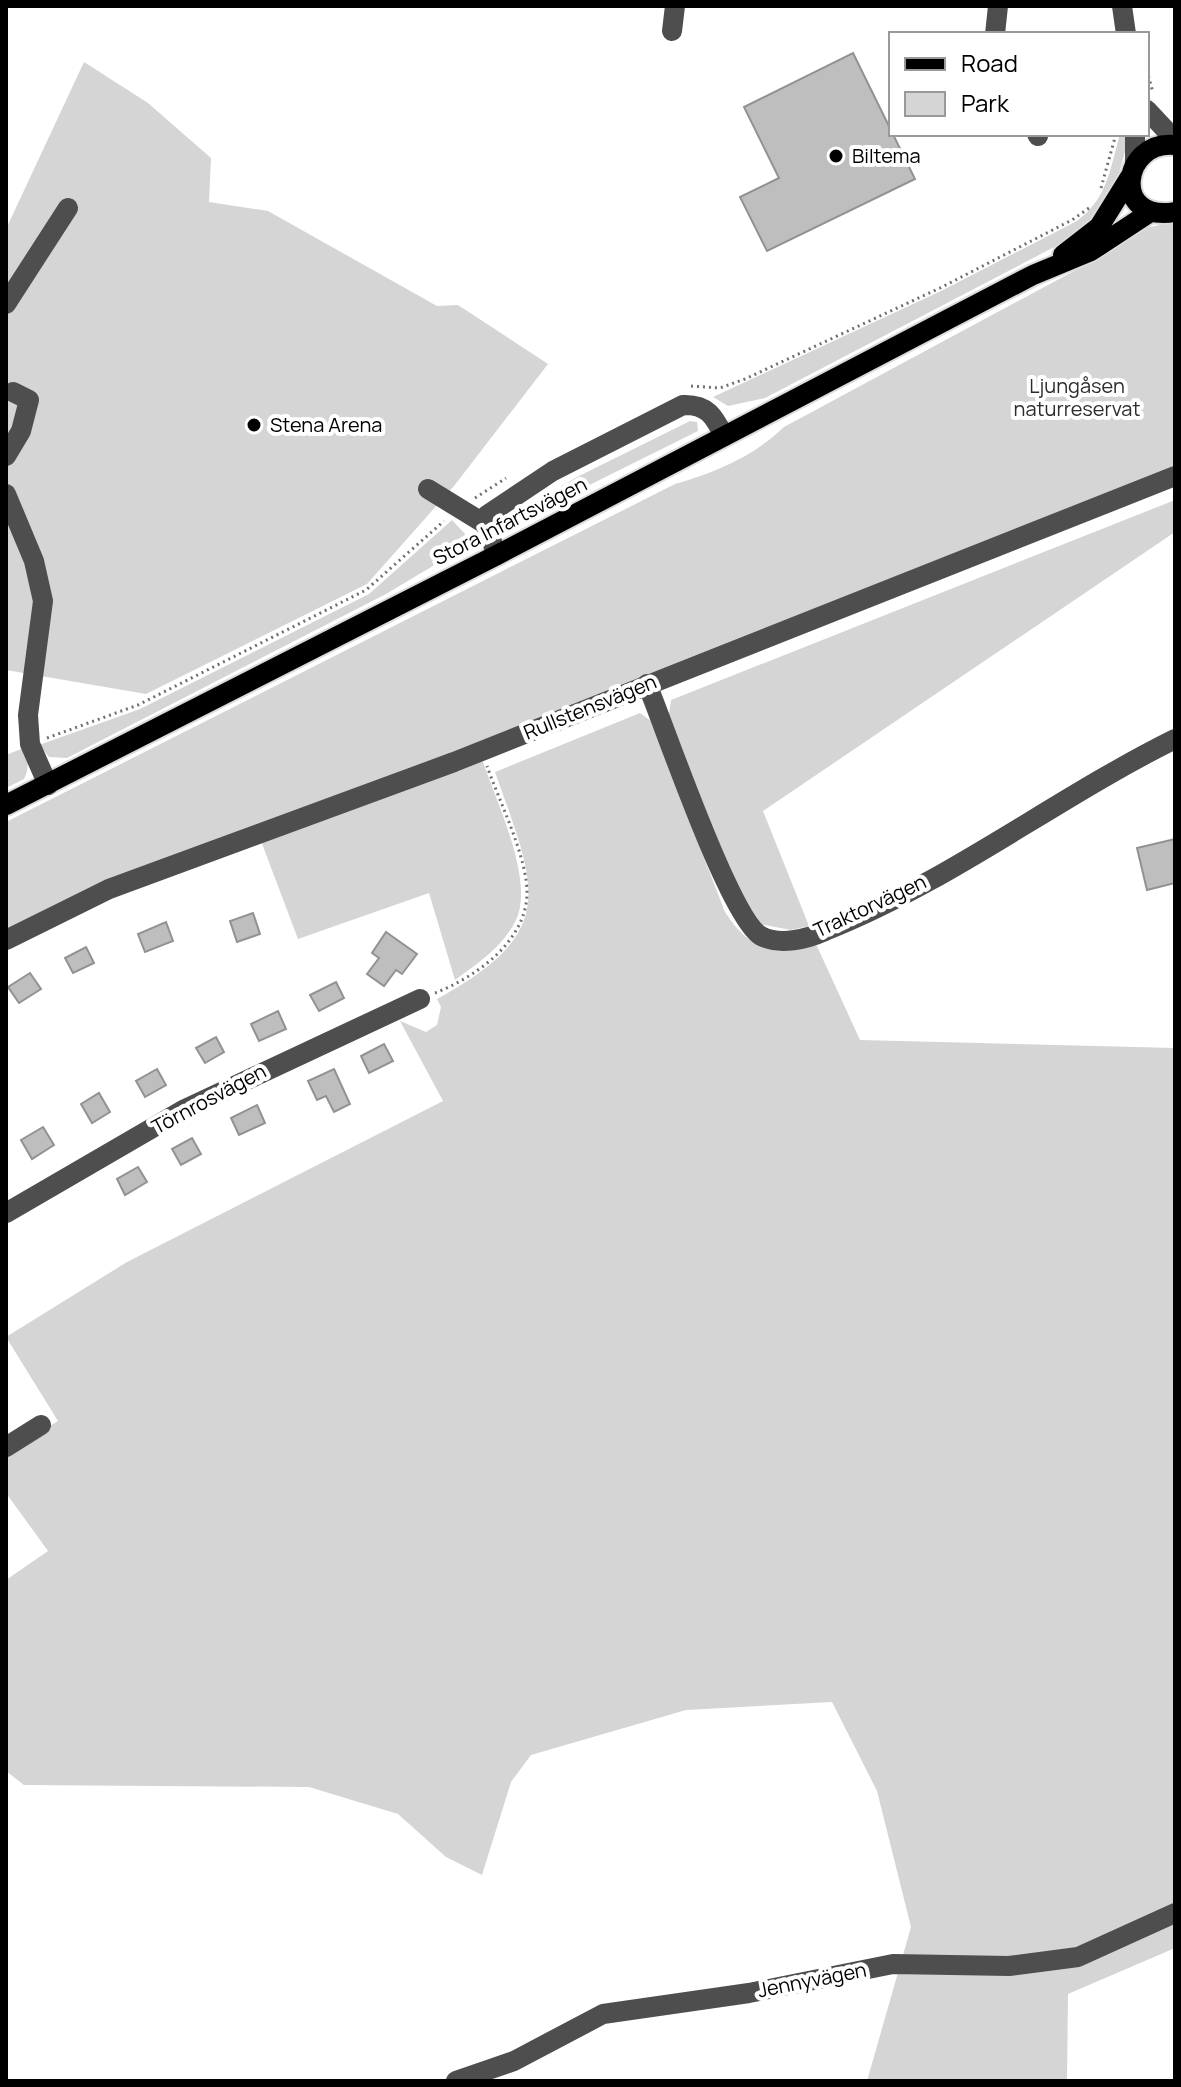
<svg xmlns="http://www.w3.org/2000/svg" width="1181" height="2087" font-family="Manrope,sans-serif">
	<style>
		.green { fill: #d5d5d5 }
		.building { fill: #bebebe; stroke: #929292; stroke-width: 2 }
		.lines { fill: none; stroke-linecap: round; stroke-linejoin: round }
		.major-casing { stroke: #dbdbdb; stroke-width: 24 }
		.path { stroke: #707070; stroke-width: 3; stroke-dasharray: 2 4; stroke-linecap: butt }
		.minor { stroke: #4e4e4e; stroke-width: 20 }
		.major { stroke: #000; stroke-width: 20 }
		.poi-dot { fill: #000; stroke: #fff; stroke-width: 3 }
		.labels { text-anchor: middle; stroke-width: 8; stroke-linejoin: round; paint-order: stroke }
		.poi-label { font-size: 20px; fill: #000; stroke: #fff; text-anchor: start }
		.park-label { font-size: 20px; fill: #2c2c2c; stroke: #fff }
		.street-label { font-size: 20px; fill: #000; stroke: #fff }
	</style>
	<rect width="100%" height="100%" fill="#fff"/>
	<path class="green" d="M84 62 148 103 211 158 209 202 268 211 437 306 458 305 548 364 454 486 367 584 146 694 6 670V229Z
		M1120 134H1128L1127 141C1120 179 1108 206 1081 233L765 398 728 406 713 397 941 291 1075 222C1107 201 1110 169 1120 134Z
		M1175 222V467L6 932V822L675 484C718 471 751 458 784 427L1100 257 1139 229Z
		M690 421 697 422 698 431 509 525 507 518 577 477Z
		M1175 500V532L763 811 809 926 791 930 760 924 740 899 669 714 671 700Z
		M452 520 465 534 463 548 386 594 67 758 49 757 39 745 140 709 369 594Z
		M640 713 651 721 725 912C752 953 770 952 816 944L860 1040 1175 1048V1948L1068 1994 1067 2081H867L911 1927 877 1791 832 1702 686 1710 531 1755 511 1782 482 1875 446 1857 398 1814 309 1787 24 1785 6 1771V1580L48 1551 6 1493V1453L58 1421 6 1337 127 1262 443 1101 400 1021 426 1032 437 1025 441 1007 437 999C561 931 536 888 495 772Z
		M21 749C30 757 29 769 24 779L6 788V755Z
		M482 759C495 799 535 880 516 920 503 947 478 963 455 980L429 893 298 939 261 841Z"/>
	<path class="building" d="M853 53 915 179 767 251 740 197 779 178 744 107Z
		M1175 839V883L1147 890 1137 848Z
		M253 913 260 934 237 942 230 921Z
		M166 922 173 941 145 952 138 934Z
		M386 932 417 954 402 974 396 970 384 986 367 974 379 958 372 953Z
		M86 947 94 963 73 973 65 958Z
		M30 973 41 989 19 1003 8 987Z
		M336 982 344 998 319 1011 310 995Z
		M278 1011 286 1029 259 1041 251 1024Z
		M216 1037 224 1052 205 1063 196 1048Z
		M384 1044 393 1061 369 1073 361 1056Z
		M157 1069 166 1085 145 1097 136 1081Z
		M334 1069 350 1104 334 1112 326 1096 317 1100 308 1081Z
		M99 1093 110 1112 92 1123 81 1104Z
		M257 1105 265 1123 239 1135 231 1118Z
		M43 1127 54 1145 32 1159 21 1140Z
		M192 1138 201 1154 181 1165 172 1149Z
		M138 1167 147 1182 125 1195 117 1179Z"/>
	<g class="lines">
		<defs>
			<path id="major" d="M1175 145C1122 139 1110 223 1175 212
				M1063 255 1099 227 1130 177
				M6 805 497 555 1033 275 1091 251 1149 213"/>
		</defs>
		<use href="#major" class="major-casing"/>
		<path class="path" d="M1147 70 1153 93
			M1101 188 1116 134
			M691 386 720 388 745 379 940 288 1072 220 1089 208
			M475 498 506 478
			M47 738 138 705 366 590 444 521
			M435 993C476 977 525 942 527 895 528 858 499 801 487 766"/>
		<path class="minor" d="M1122 6 1126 34
			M672 31 675 6
			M995 34 998 6
			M1147 110 1175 140
			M1037 134 1038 136
			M1135 134V164
			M6 304 68 208
			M6 456 21 431 29 400 13 392
			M428 489 485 524
			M6 494 34 561 43 601 28 715 30 744 48 785
			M497 555 485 524 487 515 553 471 683 405C707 404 714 416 724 436
			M647 684C665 727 730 919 761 936 780 946 807 939 825 931 949 882 1056 798 1175 739
			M6 940 109 889 454 762 1175 476
			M6 1213 185 1109 420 999
			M6 1447 41 1425
			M456 2081 514 2061 603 2014 749 1993 893 1964 1009 1966 1078 1957 1175 1913"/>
		<use href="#major" class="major"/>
	</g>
	<g class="poi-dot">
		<circle cx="836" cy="156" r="8"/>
		<circle cx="254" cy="425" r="8"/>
	</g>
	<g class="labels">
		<g class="poi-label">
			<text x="852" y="163">Biltema</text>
			<text x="270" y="432">Stena Arena</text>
		</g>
		<g class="park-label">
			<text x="1077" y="393">Ljungåsen<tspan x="1077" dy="23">naturreservat</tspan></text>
		</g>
		<g class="street-label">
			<text transform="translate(510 521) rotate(-27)" y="7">Stora Infartsvägen</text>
			<text transform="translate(590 707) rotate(-22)" y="7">Rullstensvägen</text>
			<text transform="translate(870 906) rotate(-25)" y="7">Traktorvägen</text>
			<text transform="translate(209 1099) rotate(-28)" y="7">Törnrosvägen</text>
			<text transform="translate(812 1980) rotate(-11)" y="7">Jennyvägen</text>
		</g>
	</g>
	<rect width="1181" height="2087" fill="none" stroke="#000000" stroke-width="16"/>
	<rect x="889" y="32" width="260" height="104" fill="#ffffff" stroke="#999999" stroke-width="2"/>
	<rect x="905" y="58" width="40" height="12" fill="#000000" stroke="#999999" stroke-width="2"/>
	<text x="961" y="72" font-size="24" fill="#000000">Road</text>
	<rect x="905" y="92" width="40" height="24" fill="#d5d5d5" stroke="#999999" stroke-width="2"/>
	<text x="961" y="112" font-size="24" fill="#000000">Park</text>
</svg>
